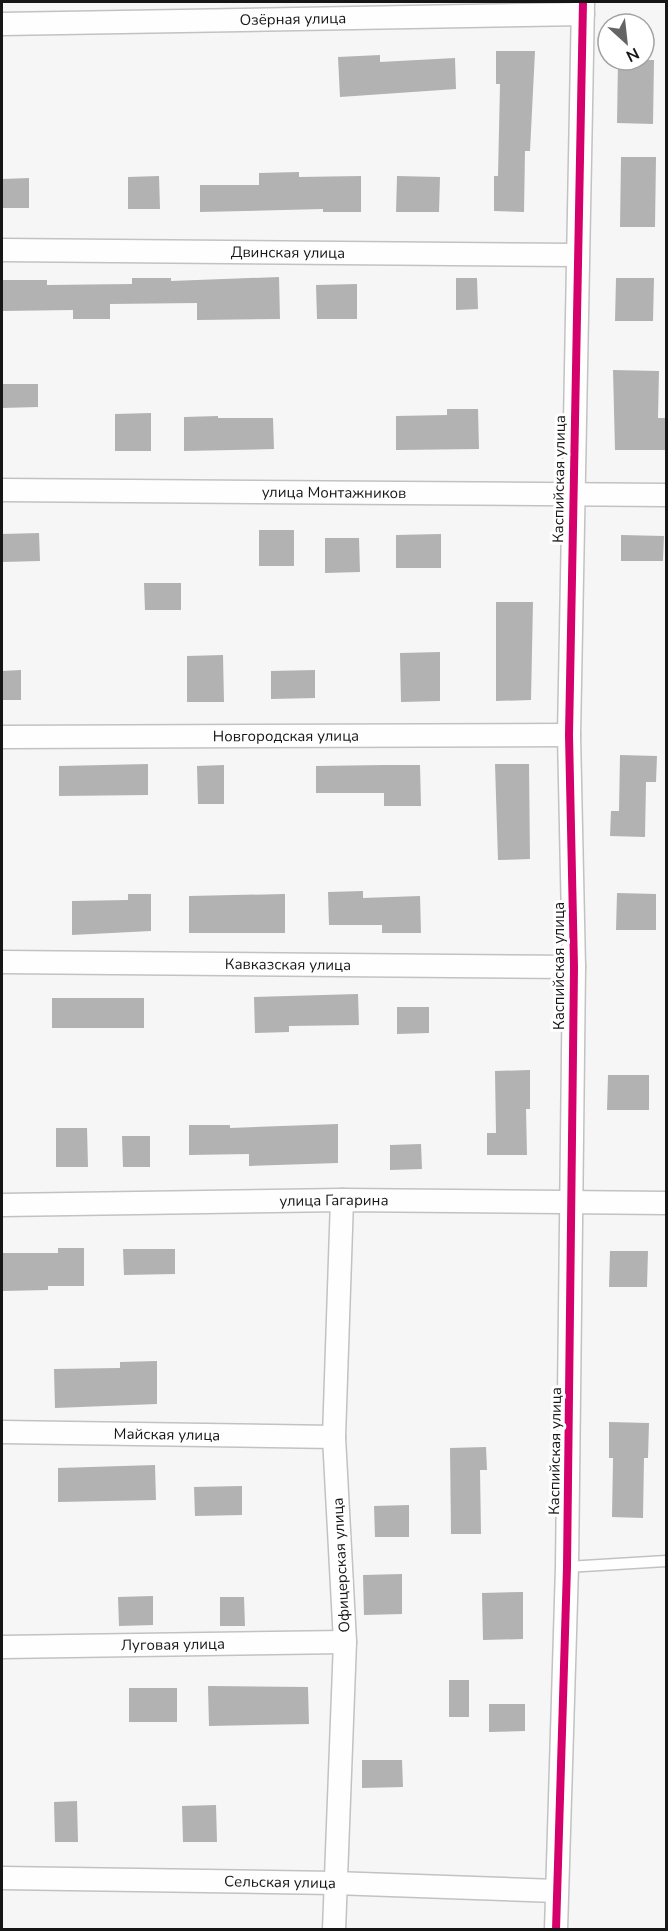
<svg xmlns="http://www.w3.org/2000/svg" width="668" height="1931" font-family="'Nunito Sans',sans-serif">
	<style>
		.building { fill: #b2b2b2 }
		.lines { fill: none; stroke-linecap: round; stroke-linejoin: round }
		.service-casing { stroke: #c2c2c2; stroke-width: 13 }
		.minor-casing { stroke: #c2c2c2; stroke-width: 25 }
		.service { stroke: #fefefe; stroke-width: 10 }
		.minor { stroke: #fefefe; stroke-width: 22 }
		.cycleway-casing { stroke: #fff; stroke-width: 11 }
		.cycleway { stroke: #d6006c; stroke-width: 8 }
		.labels { text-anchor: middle; stroke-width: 6; stroke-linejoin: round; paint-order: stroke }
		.street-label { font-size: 15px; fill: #161616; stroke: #fff }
	</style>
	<rect width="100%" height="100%" fill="#f6f6f6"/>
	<path class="building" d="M496 51H535L530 151H525L524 212 494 211V176H498L500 84H496Z
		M380 55V62L455 58 456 89 340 97 338 57Z
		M618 60H654L653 124 617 123Z
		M621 157H656L655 227H620Z
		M299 172V177L361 176V212H323V209L200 212V185H259V173Z
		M159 176 160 209H128V177Z
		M397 176 440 177 439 212H396Z
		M29 178V208H2V179Z
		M279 277 280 319 197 320V303L110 304V319H73V310L2 311V280H47V285L132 284V278H171V281Z
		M456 278H477L478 309 456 310Z
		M616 278H654L653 321H615Z
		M357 284V319H317L316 285Z
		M613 370 659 371 658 418H666V450H615Z
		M2 384H38V407L2 408Z
		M447 409H478L479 449 396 450V416L447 415Z
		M151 413V451H115V414Z
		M218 416V418H273L274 449 184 451V417Z
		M259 530H294V566H259Z
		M39 533 40 561 2 562V534Z
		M441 534V568H396V535Z
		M621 535 664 536 663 561H621Z
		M325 538H359L360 572 325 573Z
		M144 583H181V610H145Z
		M496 602H533L531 700 496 701Z
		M440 652V701L401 702 400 653Z
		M223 655 224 702H187V656Z
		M21 670V700H2V671Z
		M315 670V698L271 699V671Z
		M620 755 657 756 656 782H646L645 837 610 836 611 811H619Z
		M148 764V795L59 796V766Z
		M495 764H529L530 859 498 860Z
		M224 765V804H198L197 766Z
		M384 765H420L421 806H384V793H316V766Z
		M363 891V898L420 896 421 933H382V925H329L328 892Z
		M617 893 656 894V930H616Z
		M128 894H151V931L72 935V901L128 900Z
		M285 894V933H189V896Z
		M358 994 359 1025 289 1026V1032L255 1033 254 997Z
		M52 998H144V1028H52Z
		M397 1007H429V1033L397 1034Z
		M530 1070V1109H526L527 1155H487V1133H496L495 1071Z
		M608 1075H649V1110H607Z
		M338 1124V1163L249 1166V1154L189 1155V1125H230V1128Z
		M56 1128H87L88 1167H56Z
		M122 1136H150V1167H123Z
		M421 1144 422 1169 390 1170V1145Z
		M58 1248H84V1286H48V1290L2 1291V1253H58Z
		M123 1249H175V1274L124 1275Z
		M610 1251H648L647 1287H609Z
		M157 1361V1404L55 1408 54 1369 120 1368V1362Z
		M609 1422 649 1423 648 1458H644L643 1518 612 1517 613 1458H609Z
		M486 1447 487 1470H480L481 1534H451L450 1448Z
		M155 1465 156 1500 58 1502V1468Z
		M242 1486V1515L195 1516 194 1487Z
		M409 1505V1537H375L374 1506Z
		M402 1574V1614L364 1615 363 1575Z
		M523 1592V1639L483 1640 482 1593Z
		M153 1596V1625L119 1626 118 1597Z
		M220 1597H244L245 1626H220Z
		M449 1680H469V1717H449Z
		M208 1686 308 1687 309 1724 209 1726Z
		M129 1688H177V1722H129Z
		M489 1704H525V1731L489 1732Z
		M362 1760H402L403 1787 362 1788Z
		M77 1801 78 1842H55L54 1802Z
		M216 1805 217 1842H183L182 1806Z"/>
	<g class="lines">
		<defs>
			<path id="service" d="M567 1567 666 1561"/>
			<g id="minor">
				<path id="s1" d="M2 24 583 14"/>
				<path id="s2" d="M2 250 576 255"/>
				<path id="s3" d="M2 490 666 495"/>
				<path id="s4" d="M2 737 569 735"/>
				<path id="s5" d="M2 962 574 967"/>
				<path id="s6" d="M2 1205 342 1200 666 1203"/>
				<path id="s7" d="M2 1432 334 1437"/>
				<path id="s8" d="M2 1647 345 1642"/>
				<path id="s9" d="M2 1878 334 1883 556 1891"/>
				<path d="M334 1930 345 1642 334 1437 342 1200"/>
				<path d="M556 1930 567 1567 574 967 569 735 583 2"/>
			</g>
		</defs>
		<use href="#service" class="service-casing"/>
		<use href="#minor" class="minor-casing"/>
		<use href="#service" class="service"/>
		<use href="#minor" class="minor"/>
		<defs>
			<path id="cycleway" d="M556 1930 567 1567 574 967 569 735 583 2"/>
		</defs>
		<use href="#cycleway" class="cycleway-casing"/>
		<use href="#cycleway" class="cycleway"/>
	</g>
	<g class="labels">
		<g class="street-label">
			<text dy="5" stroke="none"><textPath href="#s1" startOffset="291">Озёрная улица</textPath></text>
			<text dy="5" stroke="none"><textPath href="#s2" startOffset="286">Двинская улица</textPath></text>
			<text transform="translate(559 479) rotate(-89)" y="5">Каспийская улица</text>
			<text dy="5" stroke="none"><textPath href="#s3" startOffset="332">улица Монтажников</textPath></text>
			<text dy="5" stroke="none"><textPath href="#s4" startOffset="284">Новгородская улица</textPath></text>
			<text dy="5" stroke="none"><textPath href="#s5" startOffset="286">Кавказская улица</textPath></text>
			<text transform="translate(559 966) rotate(-90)" y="5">Каспийская улица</text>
			<text dy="5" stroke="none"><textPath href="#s6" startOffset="332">улица Гагарина</textPath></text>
			<text dy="5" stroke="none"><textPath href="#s7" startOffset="165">Майская улица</textPath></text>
			<text transform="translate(555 1451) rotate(-89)" y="5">Каспийская улица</text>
			<text transform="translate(341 1565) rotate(-93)" y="5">Офицерская улица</text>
			<text dy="5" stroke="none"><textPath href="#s8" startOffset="171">Луговая улица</textPath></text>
			<text dy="5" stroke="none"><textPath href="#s9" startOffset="278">Сельская улица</textPath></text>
		</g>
	</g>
	<rect width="668" height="1931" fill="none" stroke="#161616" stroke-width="6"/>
	<g transform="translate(626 42) rotate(153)"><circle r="28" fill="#ffffff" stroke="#a2a2a2" stroke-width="1.5"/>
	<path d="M0-4.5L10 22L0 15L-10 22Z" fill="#646464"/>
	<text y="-9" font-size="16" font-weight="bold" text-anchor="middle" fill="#161616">N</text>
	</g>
</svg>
